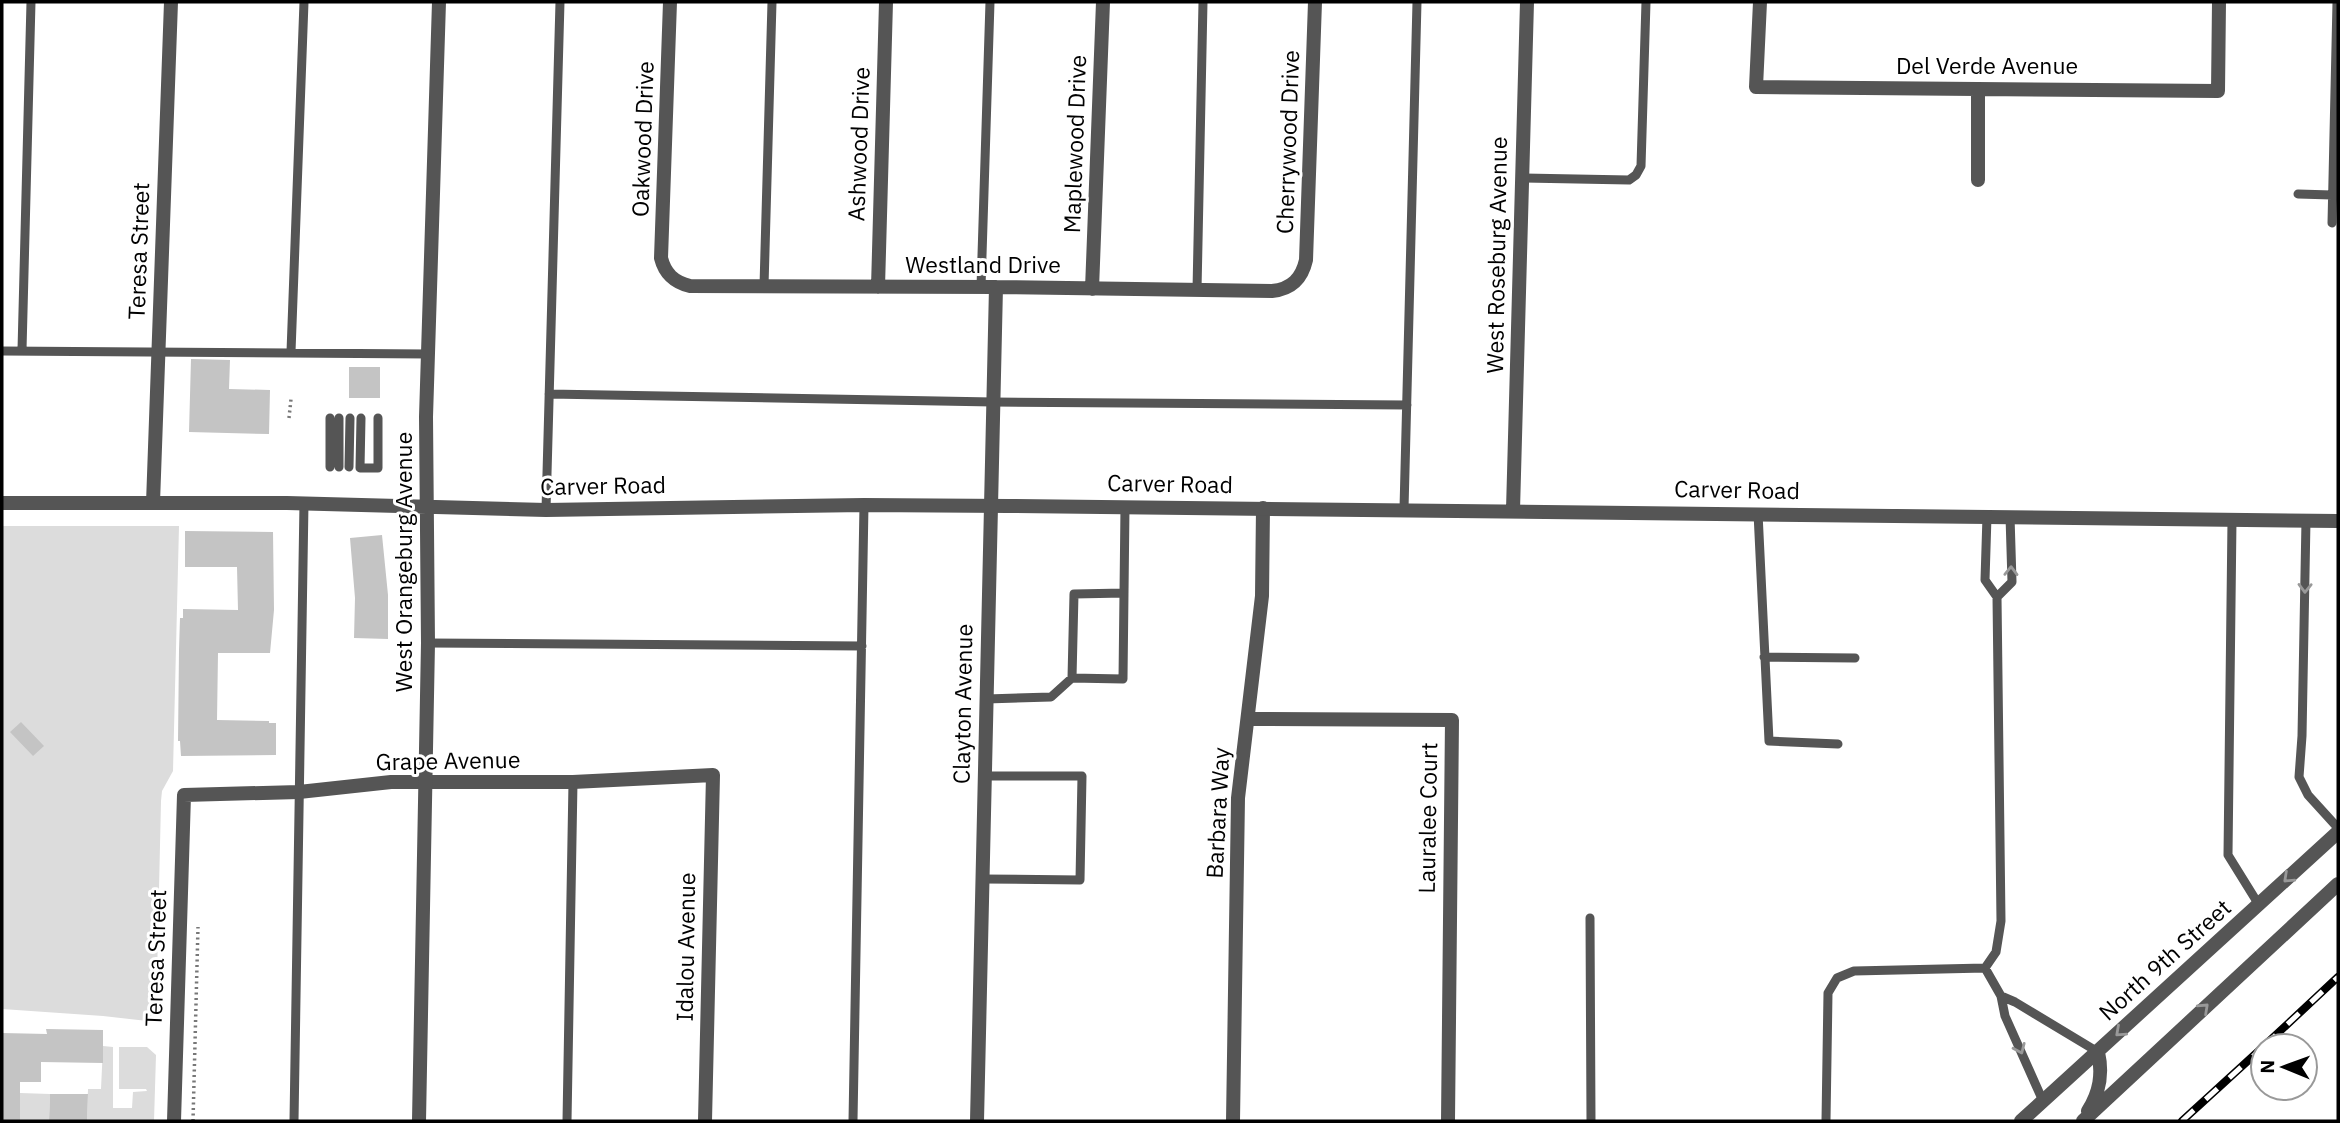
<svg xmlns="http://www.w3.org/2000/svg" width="2340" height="1123" font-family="'IBM Plex Sans',sans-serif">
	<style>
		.green { fill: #dcdcdc }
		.building { fill: #c4c4c4 }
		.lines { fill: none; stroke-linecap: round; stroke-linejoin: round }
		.path { stroke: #777; stroke-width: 3.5; stroke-dasharray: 2 3.5; stroke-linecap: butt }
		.service { stroke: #555; stroke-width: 9 }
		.minor { stroke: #555; stroke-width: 14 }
		.tertiary { stroke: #555; stroke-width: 14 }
		.rail-casing { stroke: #000; stroke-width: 8 }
		.rail { stroke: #fff; stroke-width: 5; stroke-dasharray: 16; stroke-linecap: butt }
		.oneway { stroke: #999 }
		.labels { text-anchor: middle; stroke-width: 6; stroke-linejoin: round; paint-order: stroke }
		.street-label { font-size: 23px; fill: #000; stroke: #fff }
	</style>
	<rect width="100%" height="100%" fill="#fff"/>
	<path class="green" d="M2 526H179L173 771 162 791 161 801 156 1022 103 1016 2 1009Z
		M103 1046 113 1047V1108H132L133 1092 147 1091 146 1089H119V1047H147L156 1055 154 1121H87L88 1089H101Z
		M20 1093 50 1094 49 1121H20Z"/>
	<path class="building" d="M191 359 230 360 229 389 270 390 269 434 189 432Z
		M349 367H380V398H349Z
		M185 531 273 532 274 610 270 653H218L217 720 269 721V723H276V755L181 756 180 741H178L179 650 180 618H183V609L238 610 237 567H185Z
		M382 535 388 595V639L354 638 355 598 350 538Z
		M21 722 44 746 33 756 10 732Z
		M46 1029 103 1030V1063L41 1062V1082H20V1121H2V1033L47 1034Z
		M50 1094H88L87 1121H49Z"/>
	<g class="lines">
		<path class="path" d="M289 418 291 399
			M193 1121 198 927"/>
		<path class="service" d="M1521 178 1629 180 1636 175 1641 166 1646 2
			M2298 194 2332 195
			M2332 223 2337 2
			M764 286 772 2
			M981 287 990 2
			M1197 290 1203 2
			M22 350 31 2
			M2 351 428 354
			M291 352 304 2
			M549 394 993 402 1407 405
			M361 418 360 468H378V418
			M330 467V418
			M339 467V418
			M349 467 350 418
			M1404 509 1417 2
			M546 510 560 2
			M1758 513 1769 741 1838 744
			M1987 516 1985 580 1997 597 2012 582 2010 516
			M2232 520 2228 855 2259 905
			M2306 520 2302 736 2299 777 2308 795 2338 828
			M428 643 862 646
			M1764 657 1855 658
			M1072 678 1074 594 1124 593
			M986 699 1051 697 1072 678 1123 679 1125 507
			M982 879 1080 880 1082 776H984
			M1590 918 1591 1121
			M1985 968 2001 996 2005 1016 2043 1101
			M2001 996 2015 1002 2098 1052
			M294 1121 304 503
			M567 1121 573 782
			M853 1121 864 505
			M1826 1121 1828 993 1837 978 1854 971 1985 968 1996 952 2001 921 1997 597"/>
		<path class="minor" d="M670 2 661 258C665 274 674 282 690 286L996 287 1272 291C1292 289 1302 278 1306 260L1315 2
			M1760 2 1756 87 2218 91 2219 2
			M1978 180V89
			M878 287 886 2
			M1092 289 1103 2
			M153 503 171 2
			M1248 719 1452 720 1448 1121
			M174 1121 184 795 299 792 391 782H573L713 775 705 1121
			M977 1121 996 287
			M1233 1121 1238 798 1262 596 1263 508"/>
		<path class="tertiary" d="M2 503H287L546 510 864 505 1008 506 2338 521
			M1513 510 1527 2
			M2088 1111C2100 1092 2103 1074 2098 1052
			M419 1121 428 643 426 417 439 2
			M2021 1121 2338 832
			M2083 1121 2338 884"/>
		<defs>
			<path id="rail" d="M2264 1046 2338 977
				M2182 1121 2263 1047"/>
		</defs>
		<use href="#rail" class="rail-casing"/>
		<use href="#rail" class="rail"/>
	</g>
	<defs><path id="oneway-chevron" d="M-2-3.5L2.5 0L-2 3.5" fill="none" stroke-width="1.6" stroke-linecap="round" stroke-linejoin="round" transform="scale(1.75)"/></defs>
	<g class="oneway">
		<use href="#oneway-chevron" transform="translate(2011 571) rotate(-89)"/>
		<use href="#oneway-chevron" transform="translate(2305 588) rotate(91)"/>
		<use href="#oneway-chevron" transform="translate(2288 878) rotate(137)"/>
		<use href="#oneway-chevron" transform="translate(2204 1008) rotate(-43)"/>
		<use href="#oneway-chevron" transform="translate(2120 1032) rotate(138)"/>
		<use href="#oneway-chevron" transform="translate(2020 1049) rotate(66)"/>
	</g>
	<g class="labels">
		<g class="street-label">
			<text x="1987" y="74">Del Verde Avenue</text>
			<text transform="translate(643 139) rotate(-88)" y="8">Oakwood Drive</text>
			<text transform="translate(1288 142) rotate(-88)" y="8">Cherrywood Drive</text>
			<text transform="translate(859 144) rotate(-88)" y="8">Ashwood Drive</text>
			<text transform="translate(1075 144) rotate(-88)" y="8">Maplewood Drive</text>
			<text transform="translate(139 251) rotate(-88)" y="8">Teresa Street</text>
			<text transform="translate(1497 255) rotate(-89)" y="8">West Roseburg Avenue</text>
			<text x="983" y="273">Westland Drive</text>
			<text transform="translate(1170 484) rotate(1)" y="8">Carver Road</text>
			<text transform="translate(603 486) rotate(-1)" y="8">Carver Road</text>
			<text transform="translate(1737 490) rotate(1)" y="8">Carver Road</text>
			<text transform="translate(404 562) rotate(-90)" y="8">West Orangeburg Avenue</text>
			<text transform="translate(963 704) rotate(-89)" y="8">Clayton Avenue</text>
			<text transform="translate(448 761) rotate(-1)" y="8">Grape Avenue</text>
			<text transform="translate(1218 813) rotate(-87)" y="8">Barbara Way</text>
			<text transform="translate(1428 818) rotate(-89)" y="8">Lauralee Court</text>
			<text transform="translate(686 947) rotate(-89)" y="8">Idalou Avenue</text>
			<text transform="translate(156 958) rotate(-88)" y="8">Teresa Street</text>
			<text transform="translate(2165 960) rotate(-42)" y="8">North 9th Street</text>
		</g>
	</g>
	<rect width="2340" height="1123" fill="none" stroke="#000000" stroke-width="7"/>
	<g transform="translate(2284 1067) rotate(271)"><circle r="33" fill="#ffffff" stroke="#999999" stroke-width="2"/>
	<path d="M0-5L12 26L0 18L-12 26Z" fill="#000000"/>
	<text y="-10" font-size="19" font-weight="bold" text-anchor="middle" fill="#000000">N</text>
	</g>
</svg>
